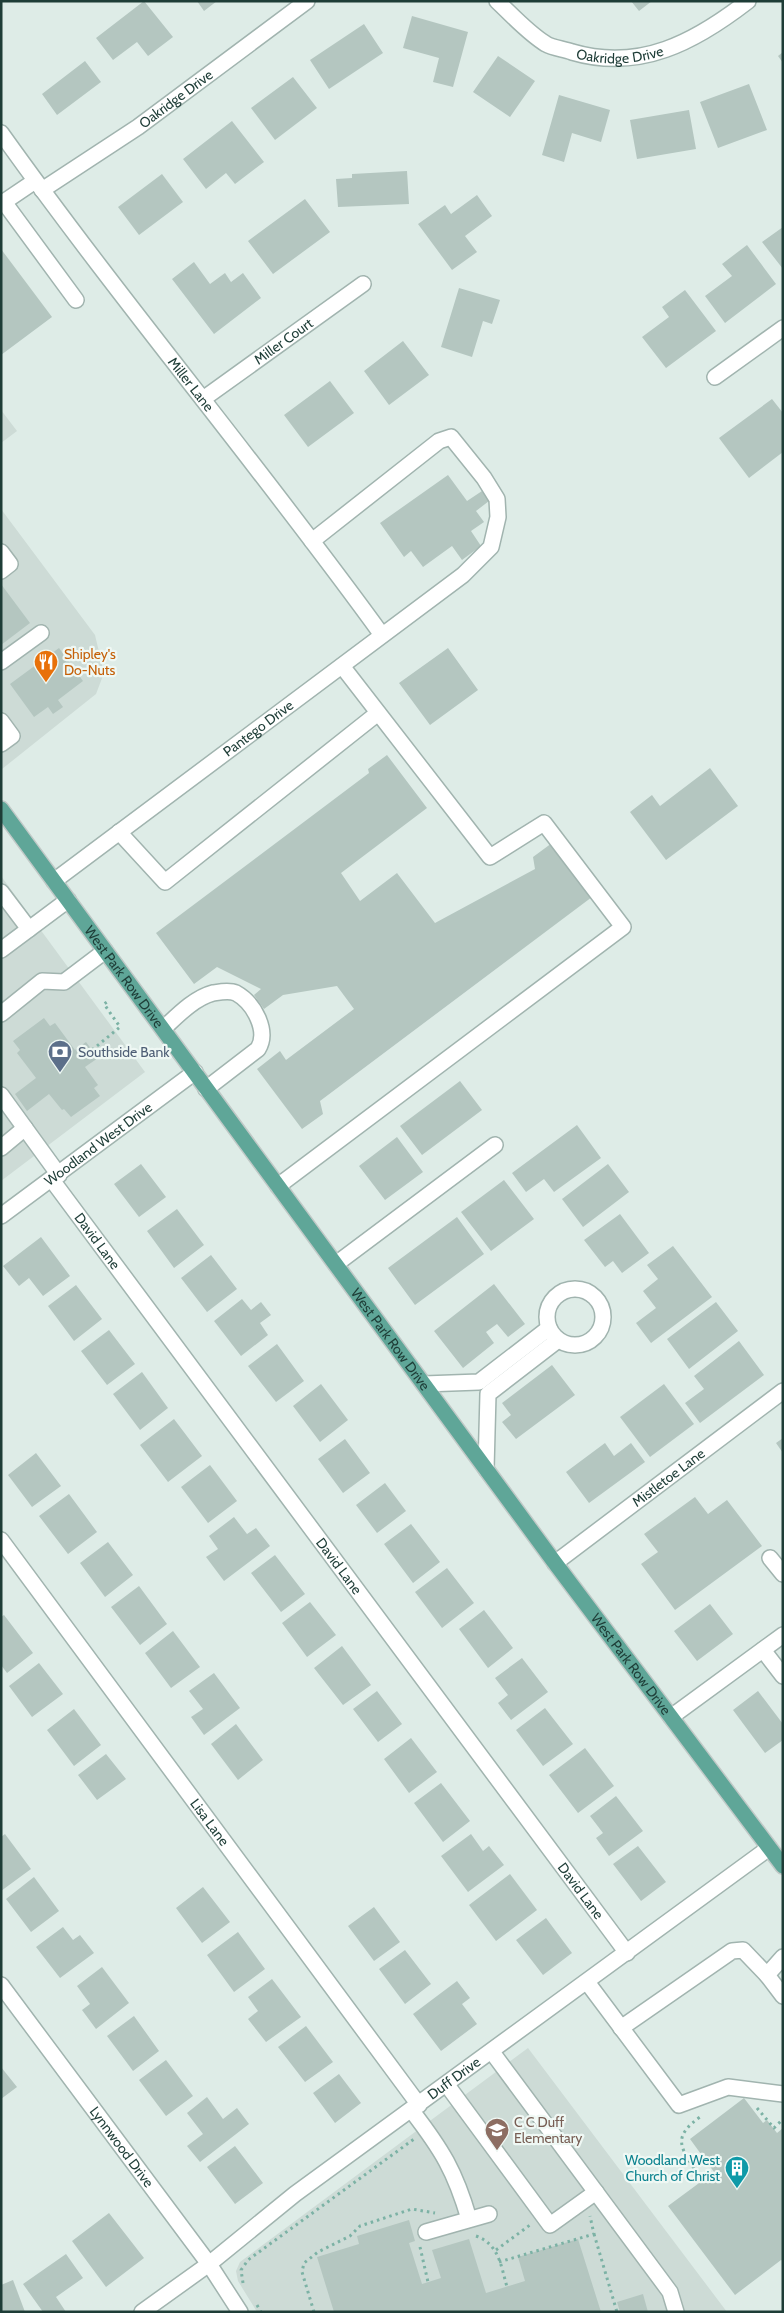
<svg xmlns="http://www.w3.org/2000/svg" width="784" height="2313" font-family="Cabin,sans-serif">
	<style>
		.built { fill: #cddbd6 }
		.building { fill: #b4c6c0 }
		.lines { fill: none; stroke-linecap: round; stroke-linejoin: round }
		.minor-casing { stroke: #a1b4af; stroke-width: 18 }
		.major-casing { stroke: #c0c9c7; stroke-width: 18 }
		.path { stroke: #7cb2a5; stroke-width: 3; stroke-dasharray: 2.5 4; stroke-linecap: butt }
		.minor { stroke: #fff; stroke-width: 15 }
		.major { stroke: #5fa698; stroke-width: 15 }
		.labels { text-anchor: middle; stroke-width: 4.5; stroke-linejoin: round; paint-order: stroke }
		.street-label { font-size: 14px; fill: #1e3d37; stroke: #eff8f4 }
		.food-label { font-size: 14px; fill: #c56008; stroke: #eff8f4; text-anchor: start }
		.service-label { font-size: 14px; fill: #4e5e75; stroke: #eff8f4; text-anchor: start }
		.education-label { font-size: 14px; fill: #785e54; stroke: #eff8f4; text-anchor: start }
		.culture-label { font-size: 14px; fill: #0d838f; stroke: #eff8f4; text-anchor: end }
	</style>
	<rect width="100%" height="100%" fill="#deece7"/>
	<path class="built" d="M1 410 17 431 1 443Z
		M1 509 95 635 104 673 96 694 2 769Z
		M1 876 145 1072 1 1181Z
		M528 2048 727 2312H257L238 2281 236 2271 240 2262Z"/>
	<path class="building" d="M144 1 173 37 148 56 137 42 113 60 96 38Z
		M197 1H217L204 11Z
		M631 1H652L639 11Z
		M412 16 468 32 453 87 433 82 439 58 403 48Z
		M364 24 383 53 329 89 310 60Z
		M783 52V63L778 56Z
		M498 56 535 81 510 117 473 92Z
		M85 61 101 82 57 115 42 94Z
		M293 77 317 108 275 140 251 108Z
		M749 84 767 130 718 148 700 102Z
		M559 95 610 110 601 142 572 133 564 162 542 155Z
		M689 110 696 149 637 159 630 120Z
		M232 121 264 162 235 184 226 173 206 189 183 159Z
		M407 171 409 204 338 207 336 179 352 178V174Z
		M162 174 183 202 139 235 118 207Z
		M477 195 492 216 465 236 477 252 452 270 418 224 445 205 451 214Z
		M305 199 330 232 273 274 248 241Z
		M783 227V269L762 242Z
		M747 245 776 284 725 323 705 296 732 276 722 264Z
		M1 249 52 317 1 355Z
		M194 262 210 284 225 273 231 282 243 273 261 298 214 334 172 279Z
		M459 288 500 300 492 324 483 321 472 357 441 347Z
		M685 290 716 331 666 368 642 337 669 317 662 307Z
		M403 341 429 375 389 405 364 371Z
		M330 381 354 413 308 447 284 415Z
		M772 399 783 413V452L749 478 719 438Z
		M448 475 467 501 482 491 489 501 476 511 484 522 471 531 481 546 462 560 452 546 423 567 411 551 404 557 380 523Z
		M1 584 30 623 1 645Z
		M59 648 83 681 58 700 63 707 53 714 48 707 34 717 10 684Z
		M448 648 478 690 430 725 399 683Z
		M387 755 427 808 341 873 360 901 397 873 435 923 535 869 533 857 552 843 592 897 320 1101 323 1114 302 1129 257 1069 280 1051 286 1060 354 1009 337 986 283 995 264 1009 254 995 261 989 217 967 194 984 156 933 369 773 368 769Z
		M710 768 738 806 666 860 630 812 652 795 660 806Z
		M44 1018 50 1026 55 1023 75 1050 86 1042 98 1058 85 1067 98 1085 94 1088 100 1096 71 1117 64 1109 62 1110 49 1094 27 1111 15 1094 36 1078 17 1053 20 1050 13 1041Z
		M460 1081 482 1110 422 1155 400 1126Z
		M577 1125 601 1158 554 1192 544 1179 526 1192 512 1173Z
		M397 1137 423 1172 385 1200 359 1166Z
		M141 1164 166 1197 139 1217 114 1184Z
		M608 1164 629 1192 583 1227 562 1199Z
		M504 1180 534 1219 491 1251 461 1212Z
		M177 1209 204 1245 174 1268 147 1231Z
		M620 1214 649 1253 622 1273 613 1261 605 1267 584 1240Z
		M457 1217 484 1254 415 1305 388 1268Z
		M41 1237 70 1276 43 1296 29 1278 19 1286 3 1266Z
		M673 1246 712 1297 651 1343 636 1323 656 1308 643 1291 658 1279 647 1265Z
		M211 1255 237 1289 207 1312 181 1278Z
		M494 1284 525 1324 508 1337 497 1324 486 1332 494 1343 463 1368 434 1331Z
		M76 1285 102 1319 74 1341 48 1306Z
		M242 1299 251 1310 261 1302 271 1315 260 1323 268 1335 241 1356 214 1321Z
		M716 1302 738 1331 689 1369 667 1339Z
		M109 1330 135 1364 107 1385 81 1351Z
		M739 1341 764 1375 700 1423 685 1403 704 1389 694 1376Z
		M277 1344 304 1381 276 1402 248 1366Z
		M552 1365 575 1395 516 1439 502 1422 511 1415 502 1403Z
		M142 1372 168 1408 140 1430 113 1394Z
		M321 1384 348 1420 320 1442 293 1406Z
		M664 1384 694 1424 650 1457 620 1417Z
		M174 1419 202 1456 168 1482 140 1445Z
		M783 1438V1453L776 1443Z
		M345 1439 370 1473 343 1493 318 1459Z
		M605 1443 614 1456 631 1443 645 1462 589 1503 566 1472Z
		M36 1453 61 1486 32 1507 8 1475Z
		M210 1465 237 1501 208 1523 181 1487Z
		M385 1483 406 1511 377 1533 356 1505Z
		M69 1494 97 1532 68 1554 39 1516Z
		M695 1497 708 1514 727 1500 762 1546 675 1610 641 1564 658 1552 644 1534Z
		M234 1517 247 1534 256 1528 270 1546 224 1581 206 1557 218 1549 209 1536Z
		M411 1524 440 1562 413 1583 384 1544Z
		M108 1542 133 1575 105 1597 80 1563Z
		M275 1555 305 1594 281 1612 251 1573Z
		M447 1568 474 1603 442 1628 415 1592Z
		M139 1586 167 1624 140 1645 111 1607Z
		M310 1602 336 1635 307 1657 282 1623Z
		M710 1604 733 1634 697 1661 674 1631Z
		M484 1610 513 1648 488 1668 459 1629Z
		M4 1615 33 1653 7 1673 1 1665V1617Z
		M173 1631 200 1667 171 1688 145 1653Z
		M342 1646 371 1685 343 1705 314 1668Z
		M522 1658 548 1692 511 1720 498 1703 508 1695 495 1678Z
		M39 1663 63 1694 32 1717 9 1686Z
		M214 1673 240 1708 204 1735 191 1717 203 1709 189 1691Z
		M377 1691 402 1724 378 1742 353 1709Z
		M758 1691 783 1724V1740L765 1753 733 1710Z
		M545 1708 573 1744 543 1766 516 1730Z
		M74 1709 101 1745 74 1766 47 1730Z
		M236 1724 263 1760 238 1780 211 1744Z
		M411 1738 437 1772 409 1793 384 1759Z
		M585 1748 614 1786 578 1813 549 1775Z
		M106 1754 126 1779 97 1800 78 1775Z
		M441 1783 470 1821 443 1842 414 1803Z
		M616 1796 643 1831 609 1856 596 1838 603 1833 590 1816Z
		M5 1834 31 1869 1 1891V1837Z
		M471 1834 483 1851 489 1846 504 1865 468 1892 441 1856Z
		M638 1846 666 1882 641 1901 613 1864Z
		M510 1874 537 1910 496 1941 469 1905Z
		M34 1877 59 1911 31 1932 6 1899Z
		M203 1887 230 1922 202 1943 176 1908Z
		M374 1907 400 1942 374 1961 348 1926Z
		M546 1918 572 1953 543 1975 516 1940Z
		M63 1927 73 1940 80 1935 94 1953 60 1978 36 1947Z
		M238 1932 265 1969 234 1992 207 1955Z
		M405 1950 431 1984 405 2004 379 1969Z
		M102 1967 129 2003 96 2029 82 2010 90 2004 77 1986Z
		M272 1979 301 2017 266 2042 248 2019 258 2011 248 1997Z
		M457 1981 470 1998 462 2004 477 2024 441 2051 413 2014Z
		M134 2016 159 2051 133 2071 107 2036Z
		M306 2026 333 2062 305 2082 278 2047Z
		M166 2060 193 2096 166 2116 139 2080Z
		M1 2067 17 2087 1 2099Z
		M339 2074 361 2103 335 2123 313 2093Z
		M207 2097 223 2119 237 2108 249 2124 200 2162 187 2146 203 2134 187 2113Z
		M744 2098 763 2123 767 2120 777 2133 783 2128V2261L781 2260 735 2295 668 2206 714 2172 690 2139Z
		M235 2146 263 2183 235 2204 207 2167Z
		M109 2213 144 2258 106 2287 72 2241Z
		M409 2220 415 2241 409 2243 422 2284 441 2278 432 2250 469 2239 486 2293 525 2281 518 2257 578 2239 601 2312H334L317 2257 359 2244 357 2236Z
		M66 2254 83 2278 56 2297 66 2312H43L23 2284Z
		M13 2280 25 2312H1V2285Z
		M643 2294 648 2312H620L617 2302Z"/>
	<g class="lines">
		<defs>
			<g id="minor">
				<path id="s1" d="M497 1C512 15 528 33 546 44 553 48 564 49 572 52 640 72 695 42 748 1"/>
				<path id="s2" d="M1 133C123 304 259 465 382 635"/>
				<path id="s3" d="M42 190 138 127 307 1"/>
				<path d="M4 202 76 300"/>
				<path d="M1 204 35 181"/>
				<path d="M715 377 783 328"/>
				<path id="s4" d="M203 399 363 284"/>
				<path d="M1 552 10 564 1 571"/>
				<path d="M1 662 41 633"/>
				<path d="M1 721 12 736 1 744"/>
				<path d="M119 832 165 882 378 713"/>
				<path id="s5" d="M54 881 463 575 491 547 498 517 497 499 484 478 451 437 439 441 312 541"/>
				<path d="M1 892 29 929"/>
				<path d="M1 950 68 900"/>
				<path d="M1 1014 42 981 64 982 105 951"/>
				<path d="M163 1029C177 1016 194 998 213 993 220 992 229 990 236 993 254 1003 269 1031 258 1049L206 1089"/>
				<path d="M1 1095 59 1175"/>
				<path d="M1 1148 25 1128"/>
				<path id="s6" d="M52 1180 627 1953"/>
				<path d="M278 1186 623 927 544 823 490 857 342 666"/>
				<path id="s7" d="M1 1216 195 1072"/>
				<path d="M336 1264 495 1145"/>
				<circle cx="575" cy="1317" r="28"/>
				<path d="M424 1384 479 1382 549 1328"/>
				<path d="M486 1469 488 1394 558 1340"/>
				<path id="s8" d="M1 1540 419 2105"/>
				<path d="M770 1558 783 1574"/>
				<path id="s9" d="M555 1563 783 1391"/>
				<path d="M763 1650 783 1676"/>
				<path d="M671 1717 783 1635"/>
				<path d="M783 1957 767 1975 783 1996"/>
				<path d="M587 1982 679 2105 728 2087 783 2094"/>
				<path id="s10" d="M1 1985 209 2264 240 2312"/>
				<path d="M621 2028 732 1951 743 1950 767 1975"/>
				<path d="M492 2052 670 2292 676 2312"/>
				<path d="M447 2085 550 2225 596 2192"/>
				<path d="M412 2111C442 2150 455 2171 469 2219"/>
				<path d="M426 2232 489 2214"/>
				<path id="s11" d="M142 2312 209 2264 295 2194 769 1848"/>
			</g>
			<g id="major">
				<path id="s12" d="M1 809 555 1563 783 1866"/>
			</g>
		</defs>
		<use href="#minor" class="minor-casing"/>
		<use href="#major" class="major-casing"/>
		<path class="path" d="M92 1050 120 1027 104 1004 110 1000
			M757 2108 774 2128 783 2119
			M694 2168C678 2145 675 2135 700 2117
			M594 2234 617 2312
			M476 2236C499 2244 501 2266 507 2287
			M420 2247 428 2282
			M496 2250 530 2225
			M499 2262 594 2234 590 2216
			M243 2283 241 2270 248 2260 414 2139
			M257 2305 261 2312
			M314 2312 302 2272 304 2263 318 2252 350 2236 360 2226 412 2209 435 2213"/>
		<use href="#minor" class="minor"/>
		<use href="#major" class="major"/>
	</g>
	<defs>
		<symbol id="restaurant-pin" viewBox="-11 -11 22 30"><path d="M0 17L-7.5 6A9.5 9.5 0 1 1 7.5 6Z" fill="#e8710a" stroke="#eff8f4"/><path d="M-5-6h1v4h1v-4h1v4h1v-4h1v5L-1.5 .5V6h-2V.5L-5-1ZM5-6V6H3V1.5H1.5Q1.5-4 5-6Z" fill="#fff"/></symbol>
		<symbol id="bank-pin" viewBox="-11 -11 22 30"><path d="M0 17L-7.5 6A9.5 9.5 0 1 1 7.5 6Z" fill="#5c6f8a" stroke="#eff8f4"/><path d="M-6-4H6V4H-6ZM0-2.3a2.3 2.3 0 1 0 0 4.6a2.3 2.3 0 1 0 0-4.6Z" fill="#fff"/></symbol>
		<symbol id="school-pin" viewBox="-11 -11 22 30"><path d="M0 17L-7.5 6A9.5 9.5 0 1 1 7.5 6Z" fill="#8d6e63" stroke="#eff8f4"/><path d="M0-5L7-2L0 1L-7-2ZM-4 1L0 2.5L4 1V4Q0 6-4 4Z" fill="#fff"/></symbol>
		<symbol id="building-pin" viewBox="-11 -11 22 30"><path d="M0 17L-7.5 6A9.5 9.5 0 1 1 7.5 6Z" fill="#0f9aa8" stroke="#eff8f4"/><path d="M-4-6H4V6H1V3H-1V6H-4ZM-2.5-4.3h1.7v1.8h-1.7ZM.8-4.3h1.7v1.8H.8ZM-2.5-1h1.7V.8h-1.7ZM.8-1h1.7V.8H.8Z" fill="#fff"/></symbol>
	</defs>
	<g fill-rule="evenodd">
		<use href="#restaurant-pin" x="32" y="648" width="28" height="38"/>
		<use href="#bank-pin" x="46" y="1038" width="28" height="38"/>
		<use href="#school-pin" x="483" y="2116" width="28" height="38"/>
		<use href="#building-pin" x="723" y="2154" width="28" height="38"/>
	</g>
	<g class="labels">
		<g class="street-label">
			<text dy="5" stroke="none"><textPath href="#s1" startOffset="141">Oakridge Drive</textPath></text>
			<text dy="5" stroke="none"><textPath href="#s3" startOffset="162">Oakridge Drive</textPath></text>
			<text dy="5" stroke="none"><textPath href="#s4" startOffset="99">Miller Court</textPath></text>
			<text dy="5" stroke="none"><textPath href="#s2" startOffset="315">Miller Lane</textPath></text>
			<text dy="5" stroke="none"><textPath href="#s5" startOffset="255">Pantego Drive</textPath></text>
			<text dy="5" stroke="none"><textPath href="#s12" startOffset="208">West Park Row Drive</textPath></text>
			<text dy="5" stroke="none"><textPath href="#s7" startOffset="121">Woodland West Drive</textPath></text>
			<text dy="5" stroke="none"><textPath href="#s6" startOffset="76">David Lane</textPath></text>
			<text dy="5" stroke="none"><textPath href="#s12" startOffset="658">West Park Row Drive</textPath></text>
			<text dy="5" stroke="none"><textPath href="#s9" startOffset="142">Mistletoe Lane</textPath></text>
			<text dy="5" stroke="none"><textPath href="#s6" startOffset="481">David Lane</textPath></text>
			<text dy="5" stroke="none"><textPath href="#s12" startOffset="1062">West Park Row Drive</textPath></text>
			<text dy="5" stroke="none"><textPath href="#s8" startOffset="351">Lisa Lane</textPath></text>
			<text dy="5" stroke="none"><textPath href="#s6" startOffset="886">David Lane</textPath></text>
			<text dy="5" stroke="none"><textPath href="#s11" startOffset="390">Duff Drive</textPath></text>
			<text dy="5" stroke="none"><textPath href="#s10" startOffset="202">Lynnwood Drive</textPath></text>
		</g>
		<g class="food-label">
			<text x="64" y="659">Shipley's<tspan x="64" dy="16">Do-Nuts</tspan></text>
		</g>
		<g class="service-label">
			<text x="78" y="1057">Southside Bank</text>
		</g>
		<g class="education-label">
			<text x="514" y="2127">C C Duff<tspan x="514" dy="16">Elementary</tspan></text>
		</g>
		<g class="culture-label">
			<text x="720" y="2165">Woodland West<tspan x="720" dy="16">Church of Christ</tspan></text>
		</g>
	</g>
	<rect width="784" height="2313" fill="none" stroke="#1e3d37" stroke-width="5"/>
</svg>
